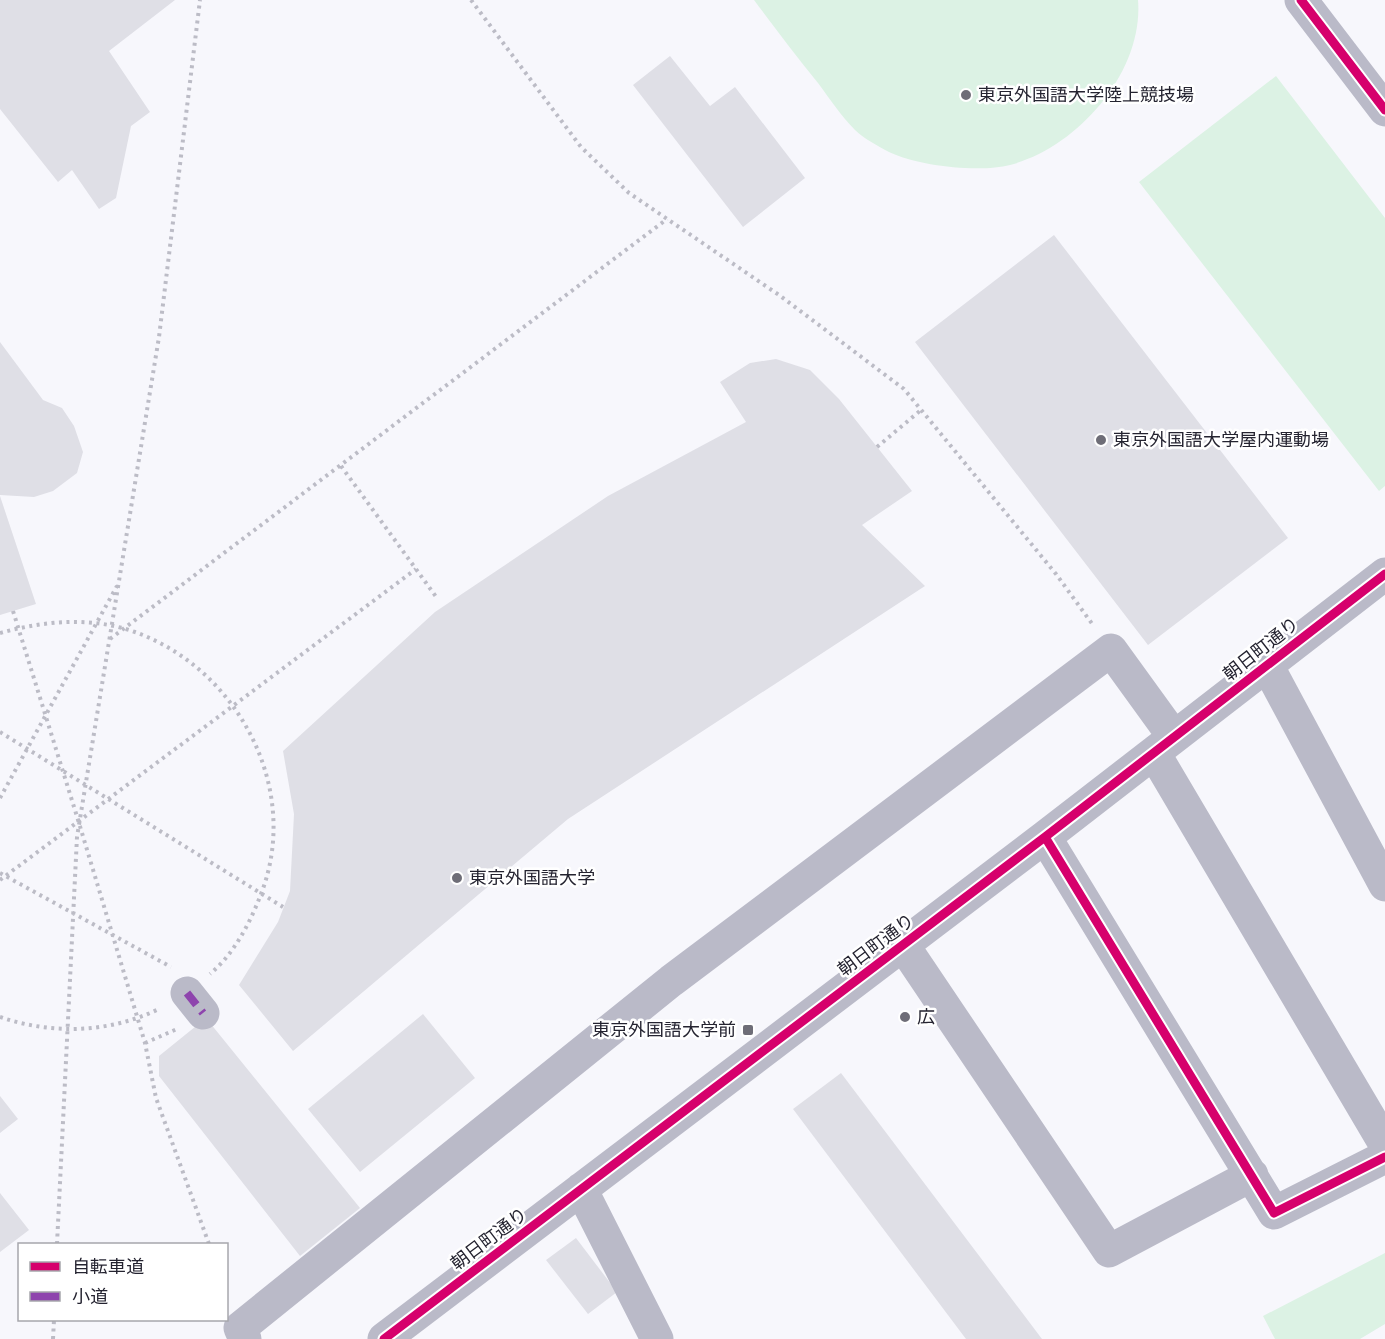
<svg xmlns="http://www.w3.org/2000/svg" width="1385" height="1339" font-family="'DejaVu Sans','Noto Sans JP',sans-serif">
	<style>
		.green { fill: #dcf2e4 }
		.building { fill: #dfdfe6 }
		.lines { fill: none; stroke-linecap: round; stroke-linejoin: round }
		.path { stroke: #bcbcc6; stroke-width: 4; stroke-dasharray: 3 4.5; stroke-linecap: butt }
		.minor { stroke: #babac8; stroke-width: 33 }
		.quiet { stroke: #8e44ad; stroke-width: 8; stroke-dasharray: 15 8; stroke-linecap: butt }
		.cycleway-casing { stroke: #fff; stroke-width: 13 }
		.cycleway { stroke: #d6006c; stroke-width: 9 }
		.poi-dot { fill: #6e6d77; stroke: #fff; stroke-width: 2 }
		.labels { text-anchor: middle; stroke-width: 5; stroke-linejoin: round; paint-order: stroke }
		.poi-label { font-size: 18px; fill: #242330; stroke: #fff; text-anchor: start }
		.street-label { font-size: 18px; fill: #242330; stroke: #fff }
	</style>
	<rect width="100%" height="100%" fill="#f7f7fc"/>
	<path class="green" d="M754 0H1138C1144 72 1077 148 1010 165 979 173 918 166 889 152 878 146 863 138 855 130 841 116 830 99 818 83 796 56 775 28 754 0Z
		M1276 76 1385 218V486L1379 491 1139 182Z
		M1385 1253V1324L1360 1339H1275L1263 1316Z"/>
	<path class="building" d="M0 0H175L109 51 150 112 131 126 116 198 99 209 72 170 58 182 0 109Z
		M670 56 710 106 735 87 805 178 743 227 633 85Z
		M1054 235 1288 538 1148 645 915 342Z
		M0 342 43 400 62 408 74 426 83 452 77 473 53 491 34 497 0 495Z
		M776 359 810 370 839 399 912 491 862 525 925 586 568 819 293 1051 239 985 278 922 290 891 294 814 283 751 435 612 608 496 746 422 720 382 750 363Z
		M0 496 36 604 0 615Z
		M423 1014 475 1078 360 1172 308 1109Z
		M206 1018 360 1208 300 1256 159 1076V1056Z
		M841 1073 1042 1339H966L793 1109Z
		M0 1096 18 1119 0 1133Z
		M0 1193 29 1230 0 1252Z
		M576 1238 617 1292 588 1314 546 1260Z"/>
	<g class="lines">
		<path class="path" d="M471 0 581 147 629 193 779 295 904 389 1056 574 1093 625
			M877 447 921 410
			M341 466 437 598
			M13 611 79 823 145 1043 156 1098 209 1244
			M0 633C44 621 90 616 135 632 238 669 302 789 261 894 250 923 234 954 210 974
			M110 639 667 219
			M0 732 283 907
			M0 798 117 586
			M0 873 171 967
			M0 880 416 569
			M0 1017C53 1035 109 1033 159 1009
			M145 1043 177 1029
			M57 1244 77 837 159 337 200 0
			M53 1339 54 1320"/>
		<path class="minor" d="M1301 0 1385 110
			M1267 665 1385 885
			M1154 753 1385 1144
			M1045 837 1274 1213 1385 1157
			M903 945 1109 1251 1252 1175
			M187 993 203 1013
			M581 1189 657 1339
			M245 1339 240 1328 671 981 1111 650 1174 737
			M384 1339 1045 837 1385 574"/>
		<path class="quiet" d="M187 993 203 1013"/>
		<defs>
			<path id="cycleway" d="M1301 0 1385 110
				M1045 837 1274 1213 1385 1157
				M384 1339 1045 837 1385 574"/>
		</defs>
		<use href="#cycleway" class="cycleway-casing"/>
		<use href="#cycleway" class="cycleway"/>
	</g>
	<g class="poi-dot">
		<circle cx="966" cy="95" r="6"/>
		<circle cx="1101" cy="440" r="6"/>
		<circle cx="457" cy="878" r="6"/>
		<circle cx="905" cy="1017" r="6"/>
		<rect x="742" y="1024" width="12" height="12" rx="3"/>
	</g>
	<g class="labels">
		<g class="poi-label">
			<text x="978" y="101">東京外国語大学陸上競技場</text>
			<text x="1113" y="446">東京外国語大学屋内運動場</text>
			<text x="469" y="884">東京外国語大学</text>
			<text x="917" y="1023">広</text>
			<text x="736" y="1036" text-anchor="end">東京外国語大学前</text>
		</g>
		<g class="street-label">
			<text transform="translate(1261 649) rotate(-38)" y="6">朝日町通り</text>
			<text transform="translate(876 945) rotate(-37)" y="6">朝日町通り</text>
			<text transform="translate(489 1239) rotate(-37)" y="6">朝日町通り</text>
		</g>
	</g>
	<rect x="18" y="1243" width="210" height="78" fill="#ffffff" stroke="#a7a7ac" stroke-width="1.5"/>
	<rect x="30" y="1262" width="30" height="9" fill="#d6006c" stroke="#a7a7ac" stroke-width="1.5"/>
	<text x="72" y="1273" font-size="18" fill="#242330">自転車道</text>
	<rect x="30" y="1292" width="30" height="9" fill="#8e44ad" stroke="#a7a7ac" stroke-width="1.5"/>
	<text x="72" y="1303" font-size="18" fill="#242330">小道</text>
</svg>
